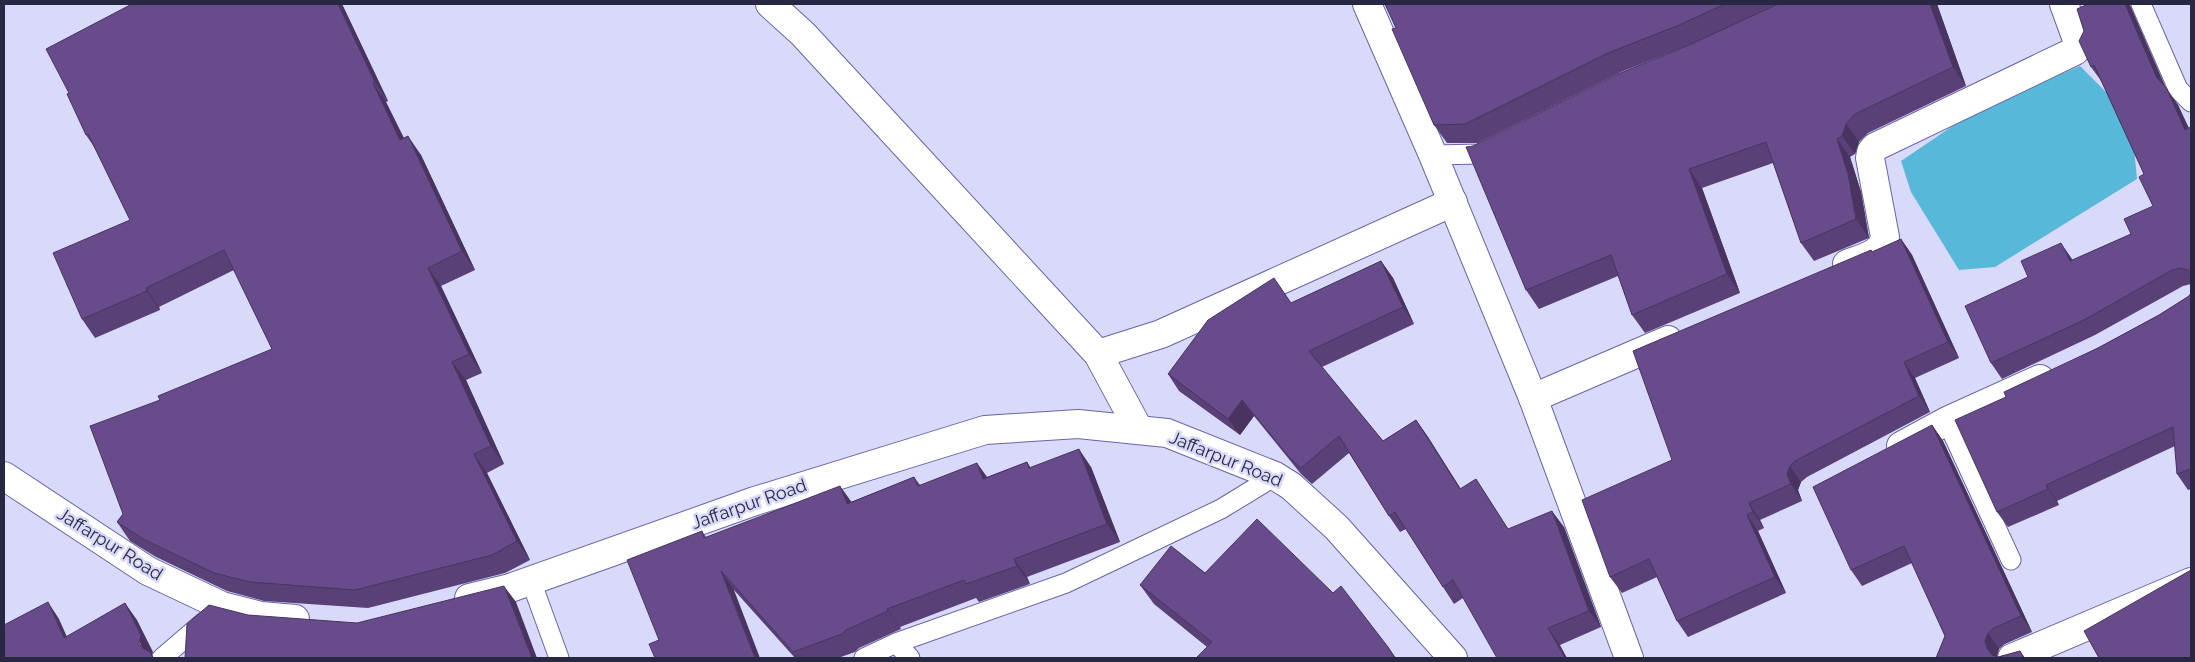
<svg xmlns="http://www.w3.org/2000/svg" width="2195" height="662" font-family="Raleway,sans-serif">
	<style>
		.water { fill: #57b8da }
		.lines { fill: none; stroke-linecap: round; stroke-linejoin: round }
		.service-casing { stroke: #6765a8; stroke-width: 21 }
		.minor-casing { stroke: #6765a8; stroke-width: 30 }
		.tertiary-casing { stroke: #6765a8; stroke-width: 30 }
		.service { stroke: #fff; stroke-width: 19 }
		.minor { stroke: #fff; stroke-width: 28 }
		.tertiary { stroke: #fff; stroke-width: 28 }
		.wall { fill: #594077 }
		.shaded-wall { fill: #493461 }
		.building { fill: #684b8a; stroke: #493461 }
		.labels { text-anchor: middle; stroke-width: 5; stroke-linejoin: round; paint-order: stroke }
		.street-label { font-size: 18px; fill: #292844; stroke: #d9daf9 }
	</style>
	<rect width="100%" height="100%" fill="#d9daf9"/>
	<path class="water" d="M2080 66 2131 117 2137 179 1995 267 1959 270 1911 192 1901 161 1972 113Z"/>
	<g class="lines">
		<defs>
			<path id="service" d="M2141 4 2178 89 2191 102
				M1433 155 1481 154 1493 148
				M1947 421 2011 560
				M531 581 559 658
				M896 643 910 658
				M162 658 204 622
				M864 658 896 643 1066 583 1221 509 1275 476"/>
			<path id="minor" d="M770 4 803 34 1098 354 1139 430
				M1847 264C1862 258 1883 254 1885 237L1870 158 1871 152 1875 147 2075 51 2079 45 2064 4
				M1098 354 1161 334 1453 202
				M1533 398 1668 340
				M1901 446 1947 421 2040 379
				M2012 658 2191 582"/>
			<path id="tertiary" d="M1367 4 1433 155 1533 398 1629 658
				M4 476 148 571 222 606 261 616 295 619
				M469 598 510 588 755 501 985 430 1078 424 1167 433 1275 476 1291 486 1337 528 1453 658"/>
		</defs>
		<use href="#service" class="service-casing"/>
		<use href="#minor" class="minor-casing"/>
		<use href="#tertiary" class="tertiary-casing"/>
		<use href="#service" class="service"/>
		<use href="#minor" class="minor"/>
		<use href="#tertiary" class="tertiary"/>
	</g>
	<path class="wall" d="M342 4 388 101 386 102 404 138 421 155 475 270 441 286 482 373 466 380 504 464 487 473 530 560 505 573 368 608 264 601 227 591 156 557 130 541 117 522 123 514 160 400 272 349 234 270 159 307 160 310 95 338 82 319 130 220 95 148 86 135 69 93Z
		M1385 4H1778L1692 44 1621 72 1478 143H1447L1434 125 1396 28Z
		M1778 4H1937L1966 86 1868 133 1859 142 1855 154 1850 157 1861 192 1869 238 1814 261 1801 243 1773 163 1702 188 1740 293 1645 333 1632 315 1618 276 1539 309 1526 290 1473 146Z
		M2088 4H2129L2165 87 2178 105 2189 128 2191 127V284L2183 286 2095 335 2002 379 1991 363 2073 260 2131 234 2153 206 2144 174 2102 82 2091 67 2084 31Z
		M1901 239 1912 255 1959 358 1915 378 1930 412 1807 477 1801 482 1798 490 1802 501 1760 520 1764 528 1758 531 1786 593 1688 637 1677 621 1657 577 1622 593 1610 577 1672 460 1871 250 1872 252Z
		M1381 261 1393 278 1414 324 1322 367 1383 441 1416 420 1428 437 1461 489 1476 479 1508 529 1564 527 1601 627 1560 645 1463 598 1454 604 1443 587 1406 529 1400 532 1389 516 1349 453 1312 484 1301 474 1254 416 1240 435 1179 391 1168 374 1291 303Z
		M2191 293V489L2188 490 2177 474 2175 446 2057 501 2059 505 2008 527 1997 512 2006 397 2159 315 2189 296Z
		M1932 425 1943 441 2032 632 2005 644 1999 649 1997 657H1998L2020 651 2025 658H1936L1945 636 1912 563 1862 586 1851 570Z
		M1027 462 1031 468 1091 467 1120 542 1027 577 1030 584 979 602 976 598 900 627 901 629 859 648 855 652 838 658H795L734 590 659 640 702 531 706 537 851 502 914 477 920 485 987 477Z
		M1205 573 1388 647 1396 658H1196L1207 647 1154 604 1140 585Z"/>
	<path class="shaded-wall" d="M338 4H342L388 101 375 82Z
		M1930 4H1937L1966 86 1953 67Z
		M2125 4H2129L2130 5 2168 93 2157 78Z
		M373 83 386 102 413 158 400 140Z
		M2167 89 2178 105 2191 134 2185 130Z
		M1846 124 1859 142 1855 154 1842 136Z
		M408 136 421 155 475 270 462 251Z
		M1837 139 1850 157 1861 192 1869 238 1856 219Z
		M1689 169 1702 188 1740 293 1727 274Z
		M1901 239 1912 255 1959 358 1948 342Z
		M2061 243 2072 259 2081 277 2070 261Z
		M1381 261 1393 278 1414 324 1403 307Z
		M428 268 441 286 482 373 469 354Z
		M146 288 159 307 160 310 147 291Z
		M452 362 466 380 504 464 491 446Z
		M1904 362 1915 378 1930 412 1919 396Z
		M1242 400 1254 416 1240 435 1228 419Z
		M1416 420 1428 437 1471 506 1460 489Z
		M1932 425 1943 441 2032 632 2021 616Z
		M1079 449 1091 467 1120 542 1107 524Z
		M474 454 487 473 530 560 517 541Z
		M977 463 990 481 983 479Z
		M1790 466 1801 482 1798 490 1802 501 1791 484 1787 474Z
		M2046 485 2057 501 2059 505 2048 489Z
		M840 486 853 504H847Z
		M1749 503 1760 520 1764 528 1753 512Z
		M1552 511 1564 527 1601 627 1589 611Z
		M1747 515 1758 531 1786 593 1775 577Z
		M1014 559 1027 577 1030 584 1017 566Z
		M721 571 734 590 760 658H755Z
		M504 586 516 602 537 658H532Z
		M48 602 59 619 75 655 64 638Z
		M125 603 137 620 153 652 152 655 154 658H153L142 648Z
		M887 609 900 627 901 629 888 611Z
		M1548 628 1560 645 1567 658H1565Z
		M1988 633 1999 649 1996 657 1993 658 1987 648 1985 641Z"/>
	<path class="building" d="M132 4H338L375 82 373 83 400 140 408 136 462 251 428 268 469 354 452 362 491 446 474 454 517 541 492 555 355 590 250 582 214 573 143 539 117 522 123 514 90 426 160 400 158 396 272 349 224 250 146 288 147 291 82 319 53 253 130 220 88 134 86 135 67 94 69 93 46 49Z
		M1385 4H1725L1679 25 1608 53 1465 124 1434 125 1392 29 1396 28Z
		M1778 4H1930L1953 67 1855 114 1846 124 1842 136 1837 139 1848 174 1856 219 1801 243 1766 142 1689 169 1727 274 1632 315 1611 255 1526 290 1466 147 1473 146 1618 74 1687 46Z
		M2088 4H2125L2157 78 2167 89 2185 130 2191 127V273L2188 270 2180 268 2172 270 2084 320 1991 363 1965 306 2028 277 2021 261 2061 243 2070 261 2131 234 2124 219 2153 206 2139 177 2144 174 2094 65 2091 67 2079 41 2084 31 2077 9Z
		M1901 239 1948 342 1904 362 1919 396 1795 461 1790 466 1787 474 1791 484 1749 503 1753 512 1747 515 1775 577 1677 621 1649 559 1610 577 1582 500 1672 460 1633 351 1871 250 1872 252Z
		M1381 261 1403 307 1309 351 1383 441 1416 420 1460 489 1476 479 1508 529 1552 511 1589 611 1548 628 1565 658H1497L1453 580 1443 587 1395 512 1389 516 1339 436 1301 468 1289 457 1242 400 1228 419 1168 374 1208 320 1274 278 1291 303Z
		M2191 293V469L2177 474 2173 427 2046 485 2048 489 1997 512 1955 420 2006 397 2004 392 2098 348 2159 315 2189 296Z
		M1932 425 2021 616 1994 628 1988 633 1985 641 1987 648 1992 655 1998 657 2020 651 2024 658H1936L1945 636 1904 546 1851 570 1813 487Z
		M1079 449 1107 524 1014 559 1017 566 966 584 964 580 887 609 888 611 846 630 842 634 793 652 721 571 755 658H655L649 644 659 640 627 560 702 531 704 538 840 486 847 504 914 477 918 486 977 463 983 479 1027 462 1029 468Z
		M1257 519 1333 593 1341 586 1388 647 1395 658H1196L1212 642 1140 585 1171 546 1205 573Z
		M2191 570V658H2099L2084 631Z
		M504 586 532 658H185L187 624 209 605 248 615 357 623Z
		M48 602 64 638 125 603 141 635 139 643 142 648 150 652 153 658H4V625Z"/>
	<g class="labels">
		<g class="street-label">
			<text transform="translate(1226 459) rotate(22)" y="6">Jaffarpur Road</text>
			<text transform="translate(749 504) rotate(-19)" y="6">Jaffarpur Road</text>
			<text transform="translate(110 544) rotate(32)" y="6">Jaffarpur Road</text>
		</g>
	</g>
	<rect width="2195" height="662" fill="none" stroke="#292844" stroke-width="10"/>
</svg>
